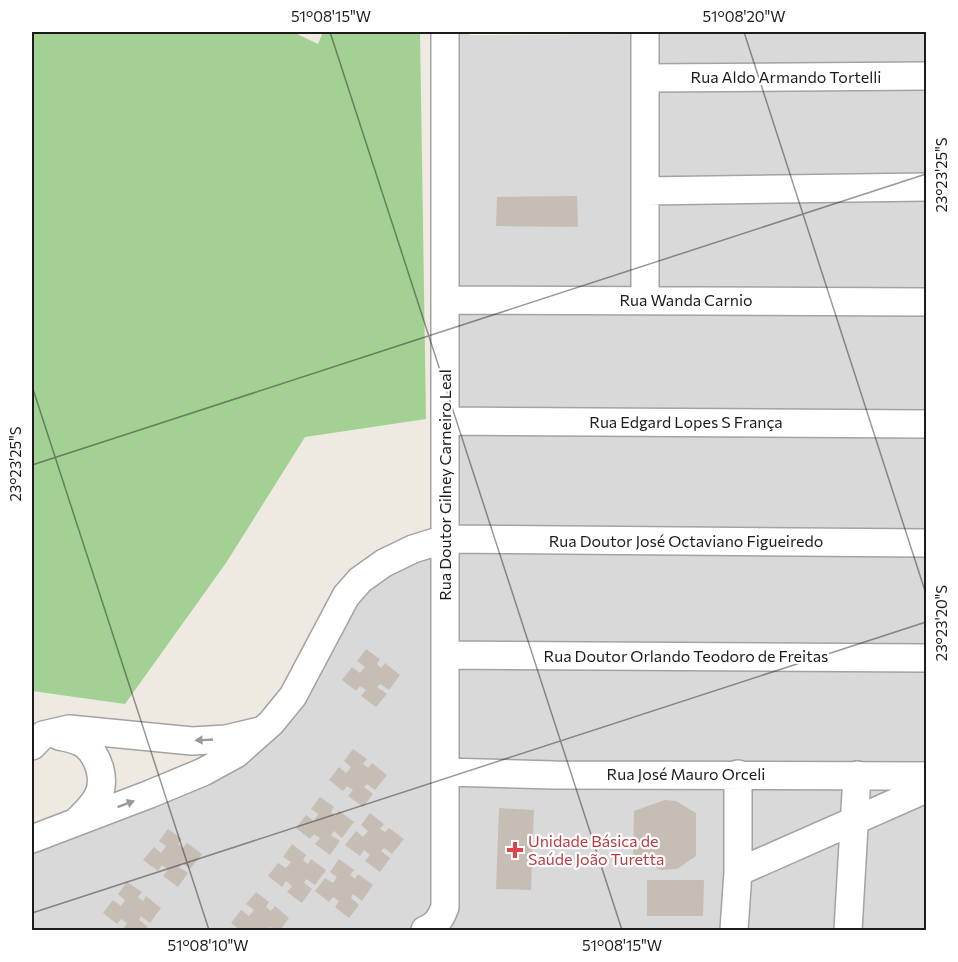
<svg xmlns="http://www.w3.org/2000/svg" width="958" height="962" font-family="Commissioner,sans-serif">
	<style>
		.residential { fill: #dad9d9 }
		.education { fill: #fdffd9 }
		.forest { fill: #a3d093 }
		.building { fill: #c6bdb4 }
		.lines { fill: none; stroke-linecap: round; stroke-linejoin: round }
		.minor-casing { stroke: #a3a3a3; stroke-width: 30 }
		.minor { stroke: #fff; stroke-width: 27 }
		.oneway { fill: #999 }
		.ticks { fill: none; stroke: #1c1c1c; stroke-width: 1.5; stroke-opacity: 0.45 }
		.health-dot { fill: #e0444e; stroke: #fff; stroke-width: 2 }
		.labels { text-anchor: middle; stroke-width: 4.5; stroke-linejoin: round; paint-order: stroke }
		.street-label { font-size: 16px; fill: #1c1c1c; stroke: #fff }
		.health-label { font-size: 16px; fill: #be3a42; stroke: #fff; text-anchor: start }
		.neatline { fill: none; stroke: #1c1c1c; stroke-width: 2 }
		.ticks-label { font-size: 15px; text-anchor: middle; fill: #1c1c1c }
	</style>
	<rect width="100%" height="100%" fill="#eeeae1"/>
	<path class="residential" d="M440 32H926V930H32V846L261 730 344 594 443 538Z"/>
	<path class="education" d="M470 32H634L635 34 470 35Z"/>
	<path class="forest" d="M32 32H295L299 35 318 44 323 32H420L426 419 305 437 226 563 125 704 32 691Z"/>
	<path class="building" d="M577 196 578 227 496 226 497 197Z
		M366 649 380 659 377 664 381 668 385 663 400 675 389 690 380 684 377 687 387 694 376 707 361 696 366 690 360 686 356 691 342 680 352 667 360 673 365 667 357 661Z
		M353 749 367 759 363 764 368 768 372 763 387 775 375 790 367 784 364 787 373 794 363 807 348 796 353 790 347 786 343 791 329 780 339 767 346 773 351 767 344 761Z
		M320 797 334 807 331 812 335 816 339 811 354 822 342 838 334 831 331 835 340 841 330 855 315 844 320 838 314 834 310 839 296 828 306 815 314 821 318 814 311 809Z
		M665 800 676 801 696 813V856L677 869 661 870 633 858 634 811Z
		M499 808 534 810 531 890 496 889Z
		M370 813 384 824 380 829 385 832 389 828 404 839 392 854 384 848 381 851 390 858 380 872 365 861 370 855 364 850 360 856 345 845 356 831 363 837 368 831 361 825Z
		M168 829 182 839 178 844 183 848 187 843 202 854 190 869 182 863 179 867 188 873 178 887 163 876 168 870 162 865 158 871 143 860 154 847 161 853 166 846 159 841Z
		M292 844 306 855 303 860 308 864 311 859 326 870 315 885 306 879 304 883 312 889 302 903 287 892 292 886 286 881 282 887 268 876 278 863 286 868 291 862 283 857Z
		M339 859 354 870 350 875 355 879 358 874 373 885 362 901 353 894 351 898 359 905 349 918 335 907 339 901 333 897 329 902 315 891 325 878 333 883 337 877 330 872Z
		M647 880H704L703 916H647Z
		M127 882 142 892 138 897 143 901 146 896 161 908 150 923 141 916 139 920 148 927 145 930H124L123 929 127 923 121 919 117 924 103 913 113 900 121 906 125 900 118 894Z
		M256 892 269 902 266 907 271 911 275 906 289 918 280 930H275L270 927 266 930 249 929 240 930 231 923 241 910 249 916 254 910 246 904Z"/>
	<g class="lines">
		<defs>
			<path id="minor" d="M645 32V300
				M645 78 926 76
				M645 191 926 187
				M445 300 926 302
				M445 421 926 424
				M445 655 926 658
				M59 736C68 738 77 739 85 745 99 756 106 780 98 796 93 806 85 813 77 821
				M32 746 43 735 69 729 192 741 226 739 260 731
				M445 772 554 775 926 776
				M32 839 150 794 203 772 236 754 271 723 293 696 346 596 360 580 384 563 413 549 445 539 926 543
				M738 872 926 789
				M425 930C436 926 441 918 445 907V32
				M734 930 738 872V774
				M848 930 857 775"/>
		</defs>
		<use href="#minor" class="minor-casing"/>
		<use href="#minor" class="minor"/>
	</g>
	<defs><path id="oneway-solid" d="M-6-.8H1V-3.2L6.5 0L1 3.2V.8H-6Z" transform="scale(1.5)"/></defs>
	<g class="oneway">
		<use href="#oneway-solid" transform="translate(204 740) rotate(177)"/>
		<use href="#oneway-solid" transform="translate(126 804) rotate(-21)"/>
	</g>
	<path class="ticks" d="M330 32 622 930M744 32 926 594M32 386 209 930M32 465 926 174M32 913 926 622"/>
	<path class="health-dot" d="M512 841h6v6h6v6h-6v6h-6v-6h-6v-6h6z"/>
	<g class="labels">
		<g class="street-label">
			<text x="786" y="83">Rua Aldo Armando Tortelli</text>
			<text x="686" y="306">Rua Wanda Carnio</text>
			<text x="686" y="428">Rua Edgard Lopes S França</text>
			<text transform="translate(445 485) rotate(-90)" y="6">Rua Doutor Gilney Carneiro Leal</text>
			<text x="686" y="547">Rua Doutor José Octaviano Figueiredo</text>
			<text x="686" y="662">Rua Doutor Orlando Teodoro de Freitas</text>
			<text x="686" y="780">Rua José Mauro Orceli</text>
		</g>
		<g class="health-label">
			<text x="528" y="847">Unidade Básica de<tspan x="528" dy="18">Saúde João Turetta</tspan></text>
		</g>
	</g>
	<rect width="958" height="962" fill="none" stroke="#ffffff" stroke-width="66"/>
	<rect x="33" y="33" width="892" height="896" class="neatline"/>
	<g class="ticks-label">
		<text x="331" y="22">51°08'15"W</text>
		<text x="744" y="22">51°08'20"W</text>
		<text transform="translate(942 175) rotate(-90)" y="5">23°23'25"S</text>
		<text transform="translate(16 464) rotate(-90)" y="5">23°23'25"S</text>
		<text transform="translate(942 623) rotate(-90)" y="5">23°23'20"S</text>
		<text x="208" y="951">51°08'10"W</text>
		<text x="622" y="951">51°08'15"W</text>
	</g>
</svg>
